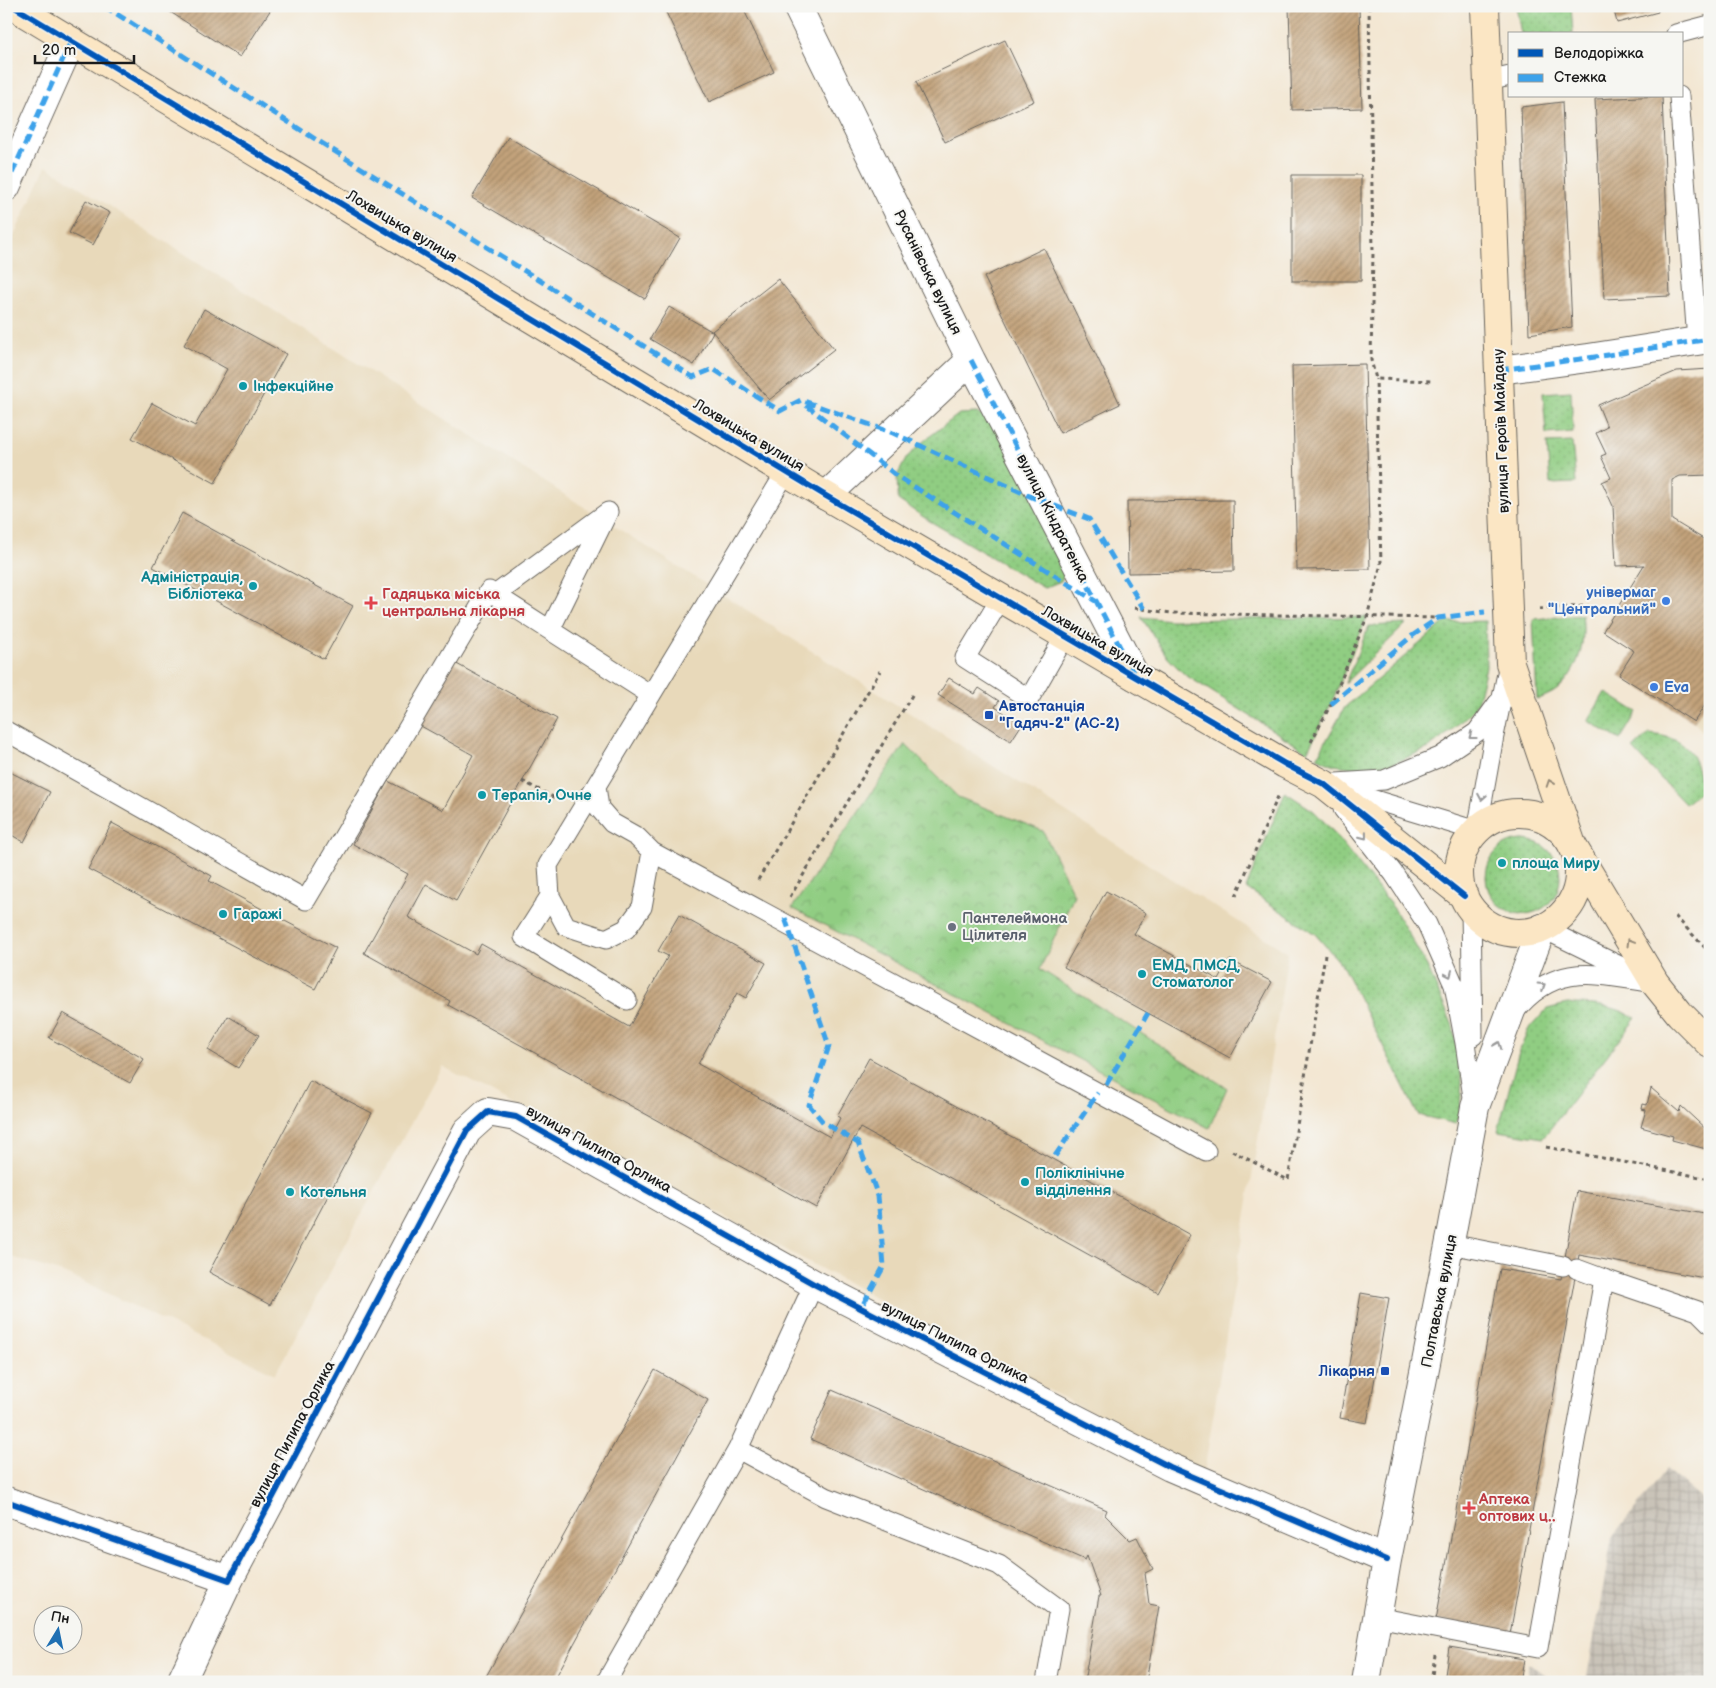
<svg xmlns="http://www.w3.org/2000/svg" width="1716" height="1688" font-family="'Balsamiq Sans',sans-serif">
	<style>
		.built { fill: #e8d9ba }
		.industrial { fill: url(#industrial-grid) }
		.grass { fill: url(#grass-dots); stroke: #56744f }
		.park { fill: url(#park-crowns); stroke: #56744f }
		.building { fill: url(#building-hatch) }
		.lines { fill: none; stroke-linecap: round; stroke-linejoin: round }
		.lane-casing { stroke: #67635c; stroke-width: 21 }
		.street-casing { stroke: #67635c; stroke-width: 30 }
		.secondary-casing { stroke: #67635c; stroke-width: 30 }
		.path { stroke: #67635c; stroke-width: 3; stroke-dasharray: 4 4; stroke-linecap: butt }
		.lane { stroke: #fff; stroke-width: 19 }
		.street { stroke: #fff; stroke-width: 28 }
		.secondary { stroke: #fbe6c4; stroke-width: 28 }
		.quiet { stroke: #3da2ea; stroke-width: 5; stroke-dasharray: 10 5; stroke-linecap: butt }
		.cycleway-casing { stroke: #f6f6f2; stroke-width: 9 }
		.cycleway { stroke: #0057b8; stroke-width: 6 }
		.oneway { stroke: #999 }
		.oneway2 { stroke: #978b78 }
		.culture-dot { fill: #0f9aa8; stroke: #f6f6f2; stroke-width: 2 }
		.shop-dot { fill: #3f7fe0; stroke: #f6f6f2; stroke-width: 2 }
		.health-dot { fill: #e0444e; stroke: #f6f6f2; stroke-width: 2 }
		.transit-dot { fill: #1a4fb4; stroke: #f6f6f2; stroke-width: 2 }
		.worship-dot { fill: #6b7280; stroke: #f6f6f2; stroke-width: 2 }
		.labels { text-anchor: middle; stroke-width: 4; stroke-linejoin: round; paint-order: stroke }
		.street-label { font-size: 15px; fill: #1c1c1c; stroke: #f6f6f2 }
		.culture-label { font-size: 15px; font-weight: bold; fill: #0d838f; stroke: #f6f6f2; text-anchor: start }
		.shop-label { font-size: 15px; font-weight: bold; fill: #366cbe; stroke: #f6f6f2; text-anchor: end }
		.health-label { font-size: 15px; font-weight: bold; fill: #be3a42; stroke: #f6f6f2; text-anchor: start }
		.transit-label { font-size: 15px; font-weight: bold; fill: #164399; stroke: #f6f6f2; text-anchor: start }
		.worship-label { font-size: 15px; font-weight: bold; fill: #5b616d; stroke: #f6f6f2; text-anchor: start }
	</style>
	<defs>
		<pattern id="industrial-grid" width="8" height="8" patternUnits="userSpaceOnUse" patternTransform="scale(1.25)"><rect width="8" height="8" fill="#c9c3b8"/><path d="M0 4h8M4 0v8" fill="none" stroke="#aca79e"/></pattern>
		<pattern id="grass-dots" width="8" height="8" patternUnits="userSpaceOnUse" patternTransform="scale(1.25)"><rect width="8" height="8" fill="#90cd82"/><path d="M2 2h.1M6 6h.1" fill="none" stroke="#7caf70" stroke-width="1.8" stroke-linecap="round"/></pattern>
		<pattern id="park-crowns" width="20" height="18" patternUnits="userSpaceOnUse" patternTransform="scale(1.25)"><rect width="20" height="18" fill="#90cd82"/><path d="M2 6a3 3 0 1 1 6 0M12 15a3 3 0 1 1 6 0" fill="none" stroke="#7caf70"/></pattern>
		<pattern id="building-hatch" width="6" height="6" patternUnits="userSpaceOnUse" patternTransform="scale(1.25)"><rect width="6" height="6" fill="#c3a37b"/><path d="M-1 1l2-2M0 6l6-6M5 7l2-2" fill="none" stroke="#9e8464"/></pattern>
	</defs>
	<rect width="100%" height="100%" fill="#f6f6f2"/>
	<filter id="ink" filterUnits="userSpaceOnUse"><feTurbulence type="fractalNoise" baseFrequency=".02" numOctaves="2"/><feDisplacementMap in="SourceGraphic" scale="10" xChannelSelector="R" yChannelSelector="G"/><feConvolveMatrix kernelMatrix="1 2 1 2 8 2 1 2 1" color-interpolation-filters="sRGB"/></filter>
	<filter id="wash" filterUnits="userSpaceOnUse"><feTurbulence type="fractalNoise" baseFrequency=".0096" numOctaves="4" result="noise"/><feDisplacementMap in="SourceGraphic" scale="20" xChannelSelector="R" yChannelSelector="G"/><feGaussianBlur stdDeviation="1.12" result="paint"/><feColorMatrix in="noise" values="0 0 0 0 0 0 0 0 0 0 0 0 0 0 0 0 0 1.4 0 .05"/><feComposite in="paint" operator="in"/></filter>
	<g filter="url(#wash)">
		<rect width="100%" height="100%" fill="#f3e7d3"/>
		<path class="built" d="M46 166 1288 953 1204 1473 442 1066 275 1374 69 1275 6 1255V253Z
			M1710 697V740L1694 722Z"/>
		<path class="industrial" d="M1666 1469 1710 1505V1682H1586L1612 1538Z
			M1529 1663 1554 1682H1526Z"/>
		<path class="grass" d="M1516 6H1571L1573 34H1521Z
			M1571 391 1573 432 1546 434 1543 393Z
			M977 413 993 423 1069 563 1061 581 1044 588 928 520 898 500 897 476 907 457 925 440 959 414Z
			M1572 442 1576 483 1550 484 1547 443Z
			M1582 615C1586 642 1579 670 1558 689 1552 694 1543 697 1537 700L1533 619Z
			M1141 617 1171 620 1367 617 1331 704 1307 752 1184 674 1168 658Z
			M1485 621 1486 667 1478 700 1473 710 1452 730 1429 748 1376 771 1334 765 1317 757 1345 707 1445 622Z
			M1406 624 1345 683 1369 626Z
			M1605 692 1637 712 1620 740 1588 721Z
			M1649 734C1687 737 1698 755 1701 791L1685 804 1633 749Z
			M1285 792 1314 811 1331 829 1395 910 1427 966 1453 1026 1462 1081 1460 1107 1456 1124 1418 1115 1342 965 1315 934 1246 888Z
			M1486 877a37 37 0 1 1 74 0a37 37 0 1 1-74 0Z
			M1567 1004C1592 1004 1614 1005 1636 1018L1543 1138 1498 1131 1518 1055 1528 1030 1547 1009Z"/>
		<path class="park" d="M905 744 958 797 1043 831 1074 895 1040 969 1227 1088 1209 1128 792 908Z"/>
		<g id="blocks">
			<path class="building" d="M161 6H273L240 57Z
				M663 6H742L774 72 709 102Z
				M1289 6H1359L1362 108 1292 110Z
				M1613 6H1657L1658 12 1617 23Z
				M1005 40 1034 101 945 142 916 82Z
				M1662 96 1670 296 1604 299 1595 99Z
				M1562 102 1572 327 1529 334 1521 107Z
				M508 137 680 238 645 299 472 198Z
				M1292 175H1361V281H1292Z
				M86 200 110 213 93 245 69 233Z
				M1044 248 1120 404 1060 433 984 277Z
				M778 279 834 349 769 400 712 331Z
				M669 307 713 332 694 365 650 339Z
				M204 309 286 354 215 483 132 438 152 403 195 426 227 369 184 345Z
				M1365 364 1370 569 1297 570 1292 366Z
				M1710 369V475L1680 476 1672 480V520L1710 543V697L1694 722 1619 675 1634 651 1603 631 1644 565 1616 566 1613 506 1602 482 1611 478 1601 456 1606 454 1596 433 1607 427 1598 405 1677 371Z
				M1233 500 1234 571 1128 573 1127 501Z
				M182 513 353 606 324 659 153 567Z
				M453 662 557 719 456 901 426 884 408 917 476 954 481 944 629 1027 668 956 658 951 679 915 766 963 746 998 737 993 698 1064 830 1137 840 1118 837 1116 869 1058 1190 1235 1158 1293 860 1128 816 1208 448 1005 450 1001 364 953 408 874 353 844 388 781 443 810 473 755 419 725Z
				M949 678 975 694 979 688 999 701 995 707 1022 724 1011 741 938 695Z
				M6 770 50 792 24 842 6 832Z
				M112 823 212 876 209 881 336 948 315 989 88 869Z
				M1106 891 1146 913 1134 934 1219 980 1230 960 1272 982 1230 1058 1064 967Z
				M63 1013 144 1059 130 1083 49 1038Z
				M228 1016 259 1035 238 1068 208 1050Z
				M310 1081 372 1113 270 1305 209 1272Z
				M1651 1088 1679 1112 1681 1106 1710 1133V1150L1672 1140 1673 1136 1641 1127 1646 1110 1642 1109 1643 1104 1647 1105Z
				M1577 1191 1710 1215V1279L1579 1255 1510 1634 1436 1620 1500 1269 1561 1279Z
				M1361 1293 1389 1298 1367 1423 1340 1418Z
				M655 1370 708 1400 553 1682H483Z
				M832 1390 1107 1510 1105 1515 1130 1540 1137 1537 1153 1569 1145 1573 1149 1604 1159 1606 1146 1682H1084L1099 1596H1101L1087 1556 1085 1560 810 1439Z
				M1449 1647 1524 1659 1520 1682H1444Z"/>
		</g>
	</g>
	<g filter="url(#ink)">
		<use href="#blocks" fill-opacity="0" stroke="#67635c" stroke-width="1"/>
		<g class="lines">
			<defs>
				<path id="lane" d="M1676 34 1710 25
					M1488 81 1510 76
					M1679 96 1697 341
					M495 595 608 512 550 630
					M1001 598 965 658 1029 699 1065 636
					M6 731 306 900 489 591 651 695
					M1336 783 1384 780 1440 757 1477 732 1498 703
					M596 786 599 808 612 823 637 837 652 852 642 907 626 929 606 939 566 926 550 896 548 865 786 472
					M1335 788 1477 831 1494 736 1509 664
					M1343 809 1394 874 1427 924 1454 985 1465 1043 1474 1104
					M652 852 1206 1151
					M550 896 524 937 627 1000
					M1471 909 1473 1036
					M1542 928 1638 975
					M1515 1011C1557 960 1597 975 1655 983
					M1450 1244 1563 1266
					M1577 1269 1604 1279 1698 1311 1710 1323
					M738 1449 826 1497 999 1565 1059 1609 1046 1682
					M1377 1617 1538 1648 1604 1279
					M606 1682 738 1449 814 1284"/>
				<path id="street" d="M797 6 971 360 826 496
					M6 187 71 41
					M971 360 1135 676
					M1499 370 1588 358 1710 339
					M6 1501 229 1580 467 1131 488 1112 516 1117 814 1284 1170 1467 1387 1560
					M181 1682 229 1580
					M1366 1682 1387 1560 1452 1231 1475 1107 1542 928"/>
				<path id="secondary" d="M13 6 826 496 1285 764 1324 784 1464 896
					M1485 6 1510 663 1572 845 1655 983 1680 1014 1710 1044
					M1459 873a60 60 0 1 1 120 0a60 60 0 1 1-120 0Z"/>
			</defs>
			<use href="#lane" class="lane-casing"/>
			<use href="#street" class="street-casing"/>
			<use href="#secondary" class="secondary-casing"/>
			<path class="path" d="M1369 6 1373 252 1371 360 1376 379 1433 381
				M1134 608 1171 613 1438 618
				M1539 609 1589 606
				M1311 742 1331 704 1367 617 1381 564 1376 379
				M522 781 557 799
				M758 880 880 671
				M1236 896 1279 794
				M790 897 914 692
				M1675 916 1710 953
				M1546 1147 1710 1179
				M1232 1151 1288 1180 1325 955
				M1431 1682 1435 1655"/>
			<use href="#lane" class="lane"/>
			<use href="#street" class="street"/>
			<use href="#secondary" class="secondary"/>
			<path class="quiet" d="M104 6 693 377 713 369 780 411 801 400 893 433 1034 498 1089 519 1144 609
				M6 187 71 41
				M971 360 1134 674
				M1499 370 1588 358 1710 339
				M806 405 897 476 1097 602
				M1331 704 1412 636 1438 618 1485 612
				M785 918 829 1046 809 1105 823 1122 858 1143 878 1196 884 1266 861 1308
				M1106 1085 1148 1013
				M1055 1156 1098 1093"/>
			<defs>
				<path id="cycleway" d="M13 6 826 496 1285 764 1324 784 1464 896
					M6 1501 229 1580 467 1131 488 1112 516 1117 814 1284 1170 1467 1387 1560"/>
			</defs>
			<use href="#cycleway" class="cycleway-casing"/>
			<use href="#cycleway" class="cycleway"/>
		</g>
		<defs><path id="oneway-chevron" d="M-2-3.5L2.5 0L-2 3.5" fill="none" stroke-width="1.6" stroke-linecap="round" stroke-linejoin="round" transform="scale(1.25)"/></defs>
		<g class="oneway">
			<use href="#oneway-chevron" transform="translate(1472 736) rotate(143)"/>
			<use href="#oneway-chevron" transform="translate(1482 797) rotate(100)"/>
			<use href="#oneway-chevron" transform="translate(1364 836) rotate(52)"/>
			<use href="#oneway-chevron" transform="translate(1449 974) rotate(66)"/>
			<use href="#oneway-chevron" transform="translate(1542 986) rotate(-32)"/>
			<use href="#oneway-chevron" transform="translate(1498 1045) rotate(-69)"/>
		</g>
		<g class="oneway2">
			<use href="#oneway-chevron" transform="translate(1550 783) rotate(-109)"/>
			<use href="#oneway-chevron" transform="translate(1630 942) rotate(-121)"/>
		</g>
	</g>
	<g class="culture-dot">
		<circle cx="243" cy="386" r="5"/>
		<circle cx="253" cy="586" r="5"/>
		<circle cx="482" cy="795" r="5"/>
		<circle cx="1502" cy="863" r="5"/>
		<circle cx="223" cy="914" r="5"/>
		<circle cx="1142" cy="974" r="5"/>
		<circle cx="1025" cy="1182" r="5"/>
		<circle cx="290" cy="1192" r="5"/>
	</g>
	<g class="shop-dot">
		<circle cx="1666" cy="601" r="5"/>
		<circle cx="1654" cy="687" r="5"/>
	</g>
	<g class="health-dot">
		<path d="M368.5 595.5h5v5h5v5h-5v5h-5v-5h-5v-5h5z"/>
		<path d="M1466.5 1500.5h5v5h5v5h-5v5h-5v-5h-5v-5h5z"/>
	</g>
	<g class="transit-dot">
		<rect x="984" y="710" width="10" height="10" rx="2.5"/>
		<rect x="1380" y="1366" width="10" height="10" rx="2.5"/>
	</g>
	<circle class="worship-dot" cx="952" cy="927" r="5"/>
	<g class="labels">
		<g class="street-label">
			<text transform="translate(402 226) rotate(31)" y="5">Лохвицька вулиця</text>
			<text transform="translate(928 272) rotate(64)" y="5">Русанівська вулиця</text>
			<text transform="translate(1501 431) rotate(-92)" y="5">вулиця Героїв Майдану</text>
			<text transform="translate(749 435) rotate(31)" y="5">Лохвицька вулиця</text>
			<text transform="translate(1053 518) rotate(63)" y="5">вулиця Кіндратенка</text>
			<text transform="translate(1098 641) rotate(30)" y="5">Лохвицька вулиця</text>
			<text transform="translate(599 1149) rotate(29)" y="5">вулиця Пилипа Орлика</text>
			<text transform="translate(1439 1301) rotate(-79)" y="5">Полтавська вулиця</text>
			<text transform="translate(955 1342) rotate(27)" y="5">вулиця Пилипа Орлика</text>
			<text transform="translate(292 1434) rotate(-62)" y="5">вулиця Пилипа Орлика</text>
		</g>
		<g class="culture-label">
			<text x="253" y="391">Інфекційне</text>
			<text x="243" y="582" text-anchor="end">Адміністрація,<tspan x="243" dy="17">Бібліотека</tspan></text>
			<text x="492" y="800">Терапія, Очне</text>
			<text x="1512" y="868">площа Миру</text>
			<text x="233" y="919">Гаражі</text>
			<text x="1152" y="970">ЕМД, ПМСД,<tspan x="1152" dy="17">Стоматолог</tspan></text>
			<text x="1035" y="1178">Поліклінічне<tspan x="1035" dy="17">відділення</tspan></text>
			<text x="300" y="1197">Котельня</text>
		</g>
		<g class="shop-label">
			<text x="1656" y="597">універмаг<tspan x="1656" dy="17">"Центральний"</tspan></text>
			<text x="1664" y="692" text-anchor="start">Eva</text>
		</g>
		<g class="health-label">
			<text x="382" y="599">Гадяцька міська<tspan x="382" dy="17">центральна лікарня</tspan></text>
			<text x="1479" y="1504">Аптека<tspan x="1479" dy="17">оптових ц‥</tspan></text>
		</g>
		<g class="transit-label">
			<text x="999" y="711">Автостанція<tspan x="999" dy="17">"Гадяч-2" (АС-2)</tspan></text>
			<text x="1375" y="1376" text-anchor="end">Лікарня</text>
		</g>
		<g class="worship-label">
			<text x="962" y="923">Пантелеймона<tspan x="962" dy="17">Цілителя</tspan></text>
		</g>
	</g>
	<rect width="1716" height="1688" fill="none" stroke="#f6f6f2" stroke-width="25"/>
	<rect x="1508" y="32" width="175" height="65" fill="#f6f6f2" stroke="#9f9f9c"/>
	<rect x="1518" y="49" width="25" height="8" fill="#0057b8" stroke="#9f9f9c"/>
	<text x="1554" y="58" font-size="15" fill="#1c1c1c">Велодоріжка</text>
	<rect x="1518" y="74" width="25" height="8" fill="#3da2ea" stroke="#9f9f9c"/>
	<text x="1554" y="82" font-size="15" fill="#1c1c1c">Стежка</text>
	<g transform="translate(58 1630) rotate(10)"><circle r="24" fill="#f6f6f2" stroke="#9f9f9c"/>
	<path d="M0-4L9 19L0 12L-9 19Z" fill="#1f6fb2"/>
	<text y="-8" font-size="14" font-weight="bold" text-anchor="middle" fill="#1c1c1c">Пн</text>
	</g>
	<path d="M35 55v8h99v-8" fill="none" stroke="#1c1c1c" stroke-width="2.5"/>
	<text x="42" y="55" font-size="15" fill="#1c1c1c" stroke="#f6f6f2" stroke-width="4" paint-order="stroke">20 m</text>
</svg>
